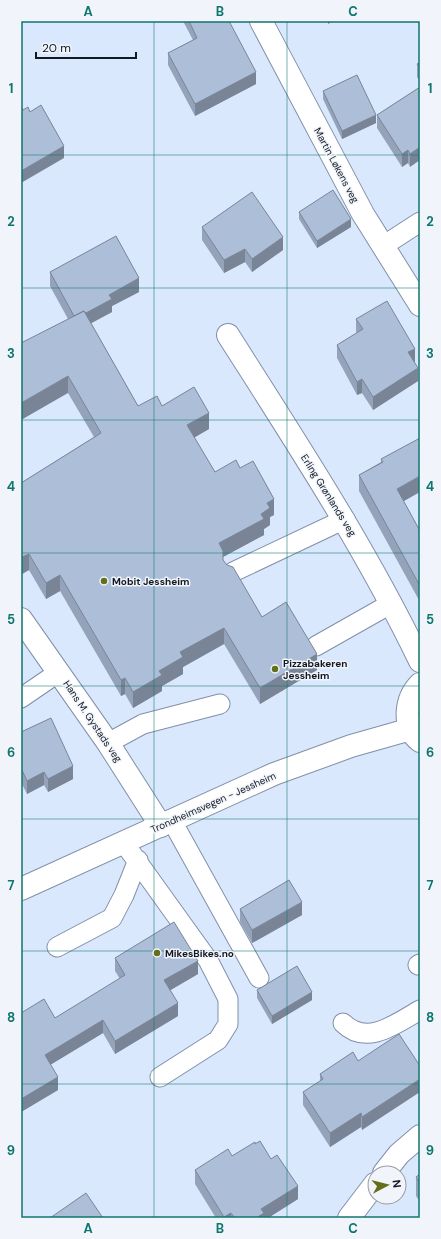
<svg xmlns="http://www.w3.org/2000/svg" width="441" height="1239" font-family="'DM Sans',sans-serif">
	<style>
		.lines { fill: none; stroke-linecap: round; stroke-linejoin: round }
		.service-casing { stroke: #8090a9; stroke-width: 21 }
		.minor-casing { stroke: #8090a9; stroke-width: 24 }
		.secondary-casing { stroke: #8090a9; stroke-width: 24 }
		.service { stroke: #fff; stroke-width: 19 }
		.minor { stroke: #fff; stroke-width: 22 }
		.secondary { stroke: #fff; stroke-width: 22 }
		.wall { fill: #95a3ba }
		.shaded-wall { fill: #798597 }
		.building { fill: #adbed8; stroke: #798597 }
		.grid { fill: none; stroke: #0f766e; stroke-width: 1; stroke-opacity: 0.55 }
		.poi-dot { fill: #646f19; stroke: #f1f4fa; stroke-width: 1.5 }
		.labels { text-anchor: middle; stroke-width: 3; stroke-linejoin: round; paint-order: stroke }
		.street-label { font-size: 10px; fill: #131922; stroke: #f1f4fa }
		.poi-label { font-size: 10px; font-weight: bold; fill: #131922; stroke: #f1f4fa; text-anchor: start }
		.neatline { fill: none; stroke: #0f766e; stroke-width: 1.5 }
		.grid-label { font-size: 13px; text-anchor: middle; font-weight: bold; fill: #0f766e }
	</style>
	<rect width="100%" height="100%" fill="#dae8fe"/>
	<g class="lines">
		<defs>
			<path id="service" d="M383 246 420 222
				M233 572 345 519
				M316 646 392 603
				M21 698 59 672
				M108 743 143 724 220 704
				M172 821 259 978
				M124 843 208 960 228 999V1024L218 1040 160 1077
				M57 947 112 918 124 895 138 860
				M418 965 420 964
				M343 1023C367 1047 397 1023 420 1010"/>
			<path id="minor" d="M261 21 363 214 420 305
				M228 335C296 442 365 547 420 661
				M21 619 108 743 161 826
				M384 1173 399 1154 420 1136
				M349 1218 375 1184"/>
			<path id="secondary" d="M420 684C405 699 402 727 420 741
				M21 889 274 774 351 746 411 729"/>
		</defs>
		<use href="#service" class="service-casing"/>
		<use href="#minor" class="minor-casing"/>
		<use href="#secondary" class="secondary-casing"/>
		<use href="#service" class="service"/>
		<use href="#minor" class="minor"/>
		<use href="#secondary" class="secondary"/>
	</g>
	<path class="wall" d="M183 21H226L256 84 195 116 168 65V53L193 40Z
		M420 62V81L417 77V64Z
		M420 87 410 167 408 163 402 167 377 128V115Z
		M323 91 376 123 342 139 323 99Z
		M299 212 351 227 317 248 299 219Z
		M202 227 283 250 252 272 245 262 224 273 202 240Z
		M50 272 139 292 112 306V312L91 323 138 406H162L209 429 194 437 215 472 240 468 274 515 270 517V525L264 529V535L223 557V561L262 617 317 670 260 704 224 644 183 667V674L162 686V691L133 708 125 694 121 696 60 591 46 599 29 570 22 574 21 572V483L94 437 68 393V319L50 286Z
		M356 319 415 362H414L418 381 373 410 362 393 357 395 337 358V345L357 333 356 332Z
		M381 459 420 531V602L359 491V475L381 462Z
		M21 732 73 779 48 792 44 785 27 794 21 782Z
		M240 909 302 915 252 943 240 922Z
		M115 958 198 974 170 990 178 1016 115 1054 103 1033 50 1065 58 1090 21 1112 55 1018 120 979 115 971Z
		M257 990 312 1000 272 1024 257 998Z
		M358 1061 420 1066 362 1130 361 1127 330 1147 303 1105V1092L320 1082V1074Z
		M255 1144 298 1199 268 1218H216L195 1184V1170L232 1156Z
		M420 1159V1202L416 1196V1177L420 1174Z"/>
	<path class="shaded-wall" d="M328 21H333L328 24Z
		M256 72V84L195 116V104Z
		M376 115V123L342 139V131Z
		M64 146V158L21 183V171Z
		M420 147V160L410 167V154Z
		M408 150V163L402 167V154Z
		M351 219V227L317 248V241Z
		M283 237V250L252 272V259Z
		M245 249V262L224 273V260Z
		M139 278V292L112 306V312L75 332V319L109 295Z
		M415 349V362L408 365V352Z
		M418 368V381L373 410V397Z
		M68 376V393L21 420V403Z
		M362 379V393L357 395V382Z
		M209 413V429L187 442V425Z
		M420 476V492L397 505V489Z
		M274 499V515L270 517V525L264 529V535L223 557V567L219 543 261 514 267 503Z
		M29 554V570L22 574V557Z
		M60 575V591L46 599V583Z
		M224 628V644L183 667V674L162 686V691L133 708V692L159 671 180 652Z
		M317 654V670L260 704V688Z
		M125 678V694L121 696V680Z
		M73 766V779L48 792V779Z
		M44 772V785L27 794V781Z
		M302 902V915L252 943V930Z
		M198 961V974L164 994V980Z
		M312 992V1000L272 1024V1016Z
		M178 1003V1016L115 1054V1041Z
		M103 1020V1033L45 1068V1055Z
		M58 1077V1090L21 1112V1099Z
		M420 1079V1092L362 1130V1117Z
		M361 1113V1127L330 1147V1133Z
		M298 1186V1199L268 1218H256L261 1209Z
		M231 1213V1218H224V1217Z"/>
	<path class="building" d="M189 21H226L227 22 229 21 256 72 195 104 168 53 197 38Z
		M420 62V68L417 64Z
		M357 75 376 115 342 131 323 91Z
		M420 87V147L410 154 408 150 402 154 377 115Z
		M41 105 64 146 21 171V106L23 110 28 107 30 112Z
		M333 190 351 219 317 241 299 212Z
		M252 192 283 237 252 259 245 249 224 260 202 227Z
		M116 236 139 278 109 295 112 299 86 313 84 311 74 316 50 272Z
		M387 301 415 349 408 352 418 368 373 397 362 379 357 382 337 345 363 329 356 319Z
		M84 311 138 406 157 396 162 406 194 387 209 413 187 425 215 472 236 460 240 468 253 461 274 499 267 503 270 508 261 514 264 519 219 543 223 551V560L227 565 233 567 262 617 286 602 317 654 260 688 224 628 180 652 183 657 159 671 162 675 133 692 125 678 121 680 60 575 46 583 29 554 22 557 21 555V483L101 433 68 376 21 403V343Z
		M420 438V476L397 489 420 531V586L359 475 383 462 381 459Z
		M51 718 73 766 48 779 44 772 27 781 21 768V732Z
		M289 880 302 902 252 930 240 909Z
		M174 922 198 961 164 980 178 1003 115 1041 103 1020 45 1055 58 1077 21 1099V1013L44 999 55 1018 125 975 115 958Z
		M297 966 312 992 272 1016 257 990Z
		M399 1034 420 1066V1079L362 1117 361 1113 330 1133 303 1092 323 1079 320 1074 353 1052 358 1061Z
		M260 1141 271 1159 277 1155 298 1186 261 1209 264 1213 256 1218H235L231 1213 224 1217 195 1170 228 1149 232 1156 255 1142V1144Z
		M420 1174V1183L416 1177Z
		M86 1193 103 1218H50Z"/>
	<path class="grid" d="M154 21V1218M287 21V1218M21 155H420M21 288H420M21 420H420M21 553H420M21 686H420M21 819H420M21 951H420M21 1084H420"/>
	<g class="poi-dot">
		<circle cx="104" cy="581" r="4"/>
		<circle cx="275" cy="669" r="4"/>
		<circle cx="157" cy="953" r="4"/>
	</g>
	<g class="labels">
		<g class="street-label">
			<text transform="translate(337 165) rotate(62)" y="4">Martin Løkens veg</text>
			<text transform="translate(329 495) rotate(58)" y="4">Erling Grønlands veg</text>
			<text transform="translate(93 721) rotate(56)" y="4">Hans M. Gystads veg</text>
			<text transform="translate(213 802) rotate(-24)" y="4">Trondheimsvegen - Jessheim</text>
		</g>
		<g class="poi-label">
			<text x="112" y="585">Mobit Jessheim</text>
			<text x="283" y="667">Pizzabakeren<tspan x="283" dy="12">Jessheim</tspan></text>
			<text x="165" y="957">MikesBikes.no</text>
		</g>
	</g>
	<rect width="441" height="1239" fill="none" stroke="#f1f4fa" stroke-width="44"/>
	<g transform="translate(387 1185) rotate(83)"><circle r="19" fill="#f1f4fa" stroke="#989ca4"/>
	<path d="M0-3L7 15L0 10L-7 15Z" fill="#646f19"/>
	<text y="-6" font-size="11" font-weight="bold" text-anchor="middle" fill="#131922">N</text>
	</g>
	<path d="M36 52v6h100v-6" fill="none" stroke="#131922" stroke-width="2"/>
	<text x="42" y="52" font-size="12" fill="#131922" stroke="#f1f4fa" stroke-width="3" paint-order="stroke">20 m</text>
	<rect x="22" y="22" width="397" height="1195" class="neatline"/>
	<g class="grid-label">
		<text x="88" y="16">A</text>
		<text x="220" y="16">B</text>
		<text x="353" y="16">C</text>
		<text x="11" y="93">1</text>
		<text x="430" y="93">1</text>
		<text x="11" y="226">2</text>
		<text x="430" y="226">2</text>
		<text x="11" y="358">3</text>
		<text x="430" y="358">3</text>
		<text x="11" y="491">4</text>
		<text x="430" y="491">4</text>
		<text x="11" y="624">5</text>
		<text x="430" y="624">5</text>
		<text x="11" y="757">6</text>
		<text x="430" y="757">6</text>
		<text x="11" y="890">7</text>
		<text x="430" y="890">7</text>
		<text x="11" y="1022">8</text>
		<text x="430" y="1022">8</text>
		<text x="11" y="1155">9</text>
		<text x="430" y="1155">9</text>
		<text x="88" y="1233">A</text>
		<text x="220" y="1233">B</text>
		<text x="353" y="1233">C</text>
	</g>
</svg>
